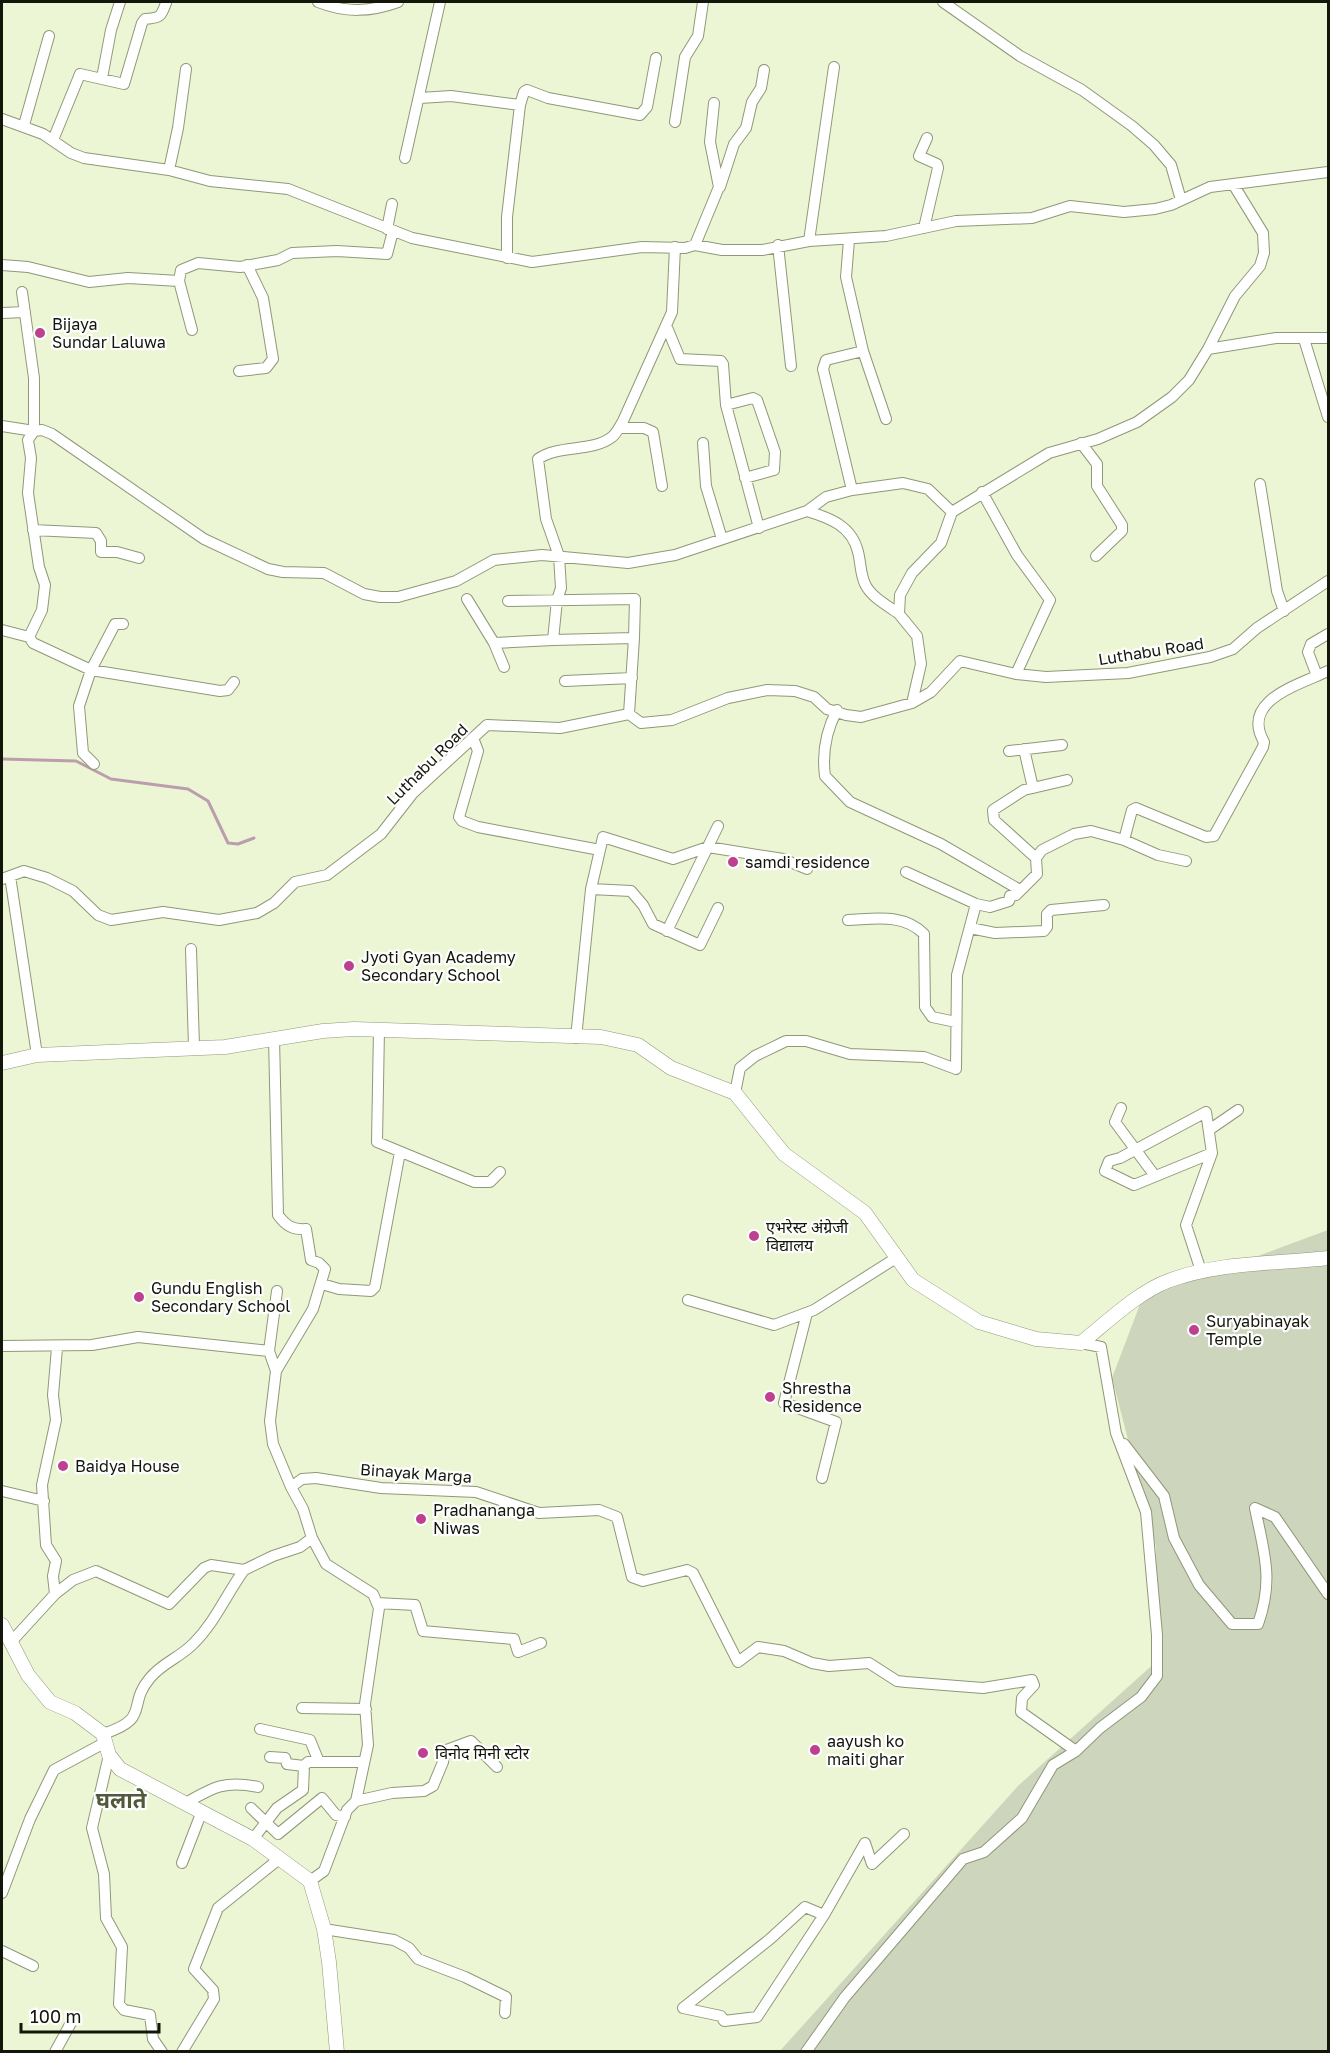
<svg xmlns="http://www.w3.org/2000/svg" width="1330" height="2053" font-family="'Golos Text','Noto Sans Devanagari',sans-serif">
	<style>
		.green { fill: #ced5bd }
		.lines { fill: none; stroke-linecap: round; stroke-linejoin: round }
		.stream { stroke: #bb9ead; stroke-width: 3 }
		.minor-casing { stroke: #8f9878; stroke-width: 12 }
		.major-casing { stroke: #8f9878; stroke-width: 15 }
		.minor { stroke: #fff; stroke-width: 10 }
		.major { stroke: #fff; stroke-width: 14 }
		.poi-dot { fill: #be418f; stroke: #fefefe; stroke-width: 2 }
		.labels { text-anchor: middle; stroke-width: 4.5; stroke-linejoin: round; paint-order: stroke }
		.poi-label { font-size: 16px; fill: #13160a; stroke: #fefefe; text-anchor: start }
		.street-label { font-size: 16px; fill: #13160a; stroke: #fefefe }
		.district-label { font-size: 22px; font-weight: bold; fill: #51593b; stroke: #fefefe }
	</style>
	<rect width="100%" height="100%" fill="#ecf6d4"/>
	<path class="green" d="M1328 1230V2051L779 2052 1019 1785 1158 1660 1156 1547 1112 1378 1142 1299Z"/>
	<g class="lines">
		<path class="stream" d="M2 759 76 761 111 779 188 789 208 801 228 843 238 844 254 838"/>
		<defs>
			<path id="minor" d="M318 2C346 13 370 12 398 2
				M943 2 1020 56 1082 90 1132 126 1154 145 1171 165 1181 200
				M102 78 111 30 120 2
				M420 98 451 96 520 105
				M2 119 43 134 71 153 84 158 169 170 210 181 288 189 412 238 532 262 642 247 685 248 695 245 722 250H762L809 241 886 236 956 221 1032 218 1070 206 1124 212 1155 209 1171 205 1210 187 1328 172
				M675 122 685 57 698 36 703 2
				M24 125 49 36
				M53 140 80 74 124 84 142 23 145 19C160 18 161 17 166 3
				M405 158 440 2
				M169 170 178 128 186 69
				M720 187 734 144 746 128 752 102 761 88 764 70
				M924 228 938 168 937 164 919 156 927 138
				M387 229 392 204
				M849 240 846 277 863 351 826 360 823 369 852 490
				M809 241 834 67
				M695 245 719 187 710 142 714 103
				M778 245 791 366
				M507 258V217L520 105 524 92 527 90 548 98 640 115 647 107 656 58
				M2 265 28 267 89 282 128 278 179 281
				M2 313 25 312
				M666 325 680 359 721 361 723 364 726 405 759 528
				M192 330 179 281 181 270 198 263 240 267 278 260 292 253 337 251 387 254 393 231
				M1304 339 1328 417
				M1208 349 1235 296 1260 266 1264 253 1263 233 1233 184
				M863 351 886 419
				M239 371 266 368 273 359 263 298 247 265
				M726 405 753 398 757 400 775 452 774 470 745 478
				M2 426 34 431V378L22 292
				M619 428H644L653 432 662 486
				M703 443 706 486 722 539
				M1081 443 1097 464V486L1122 525V531L1096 556
				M1260 484 1277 591 1284 611
				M982 492 1017 555 1050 600 1016 674
				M807 511C830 518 852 526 858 552 861 563 860 573 865 584 871 597 887 605 899 614
				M33 530 96 533 101 541V552H117L139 558
				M467 599 494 643 504 667
				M508 601 635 599 634 638
				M2 630 29 637 42 610 45 585 39 567 28 493 31 458 28 440 34 431 42 430 52 434 204 539 268 569 283 572 324 573 364 594 380 597H398L456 581 494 560 542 555 628 563 675 555 807 511 826 497 852 490 903 483 928 489 952 512 1049 453 1098 439 1137 422 1172 397 1189 380 1208 349 1276 338H1328
				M29 637 33 643 91 670 220 691 228 690 234 682
				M494 643 553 640
				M1317 676 1308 652 1311 644 1328 634
				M565 681 632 678
				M912 703 921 664 917 636 899 614 900 595 912 573 941 543 952 512
				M837 710C826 731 822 753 825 776L850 802 941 844 1020 890
				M629 714 634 638 553 640 557 600 561 588 559 556 546 519 538 459C559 444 591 453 612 437 617 433 620 426 623 421L672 312 675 247
				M473 738 478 751 459 817 462 821 478 827 600 850
				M1024 749 1033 788
				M1009 751 1062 745
				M94 764 83 753 79 706 91 670 115 624H123
				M1124 840 1132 810 1136 808 1206 837 1214 836 1263 747 1264 742C1240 700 1299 685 1328 671
				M1036 858 994 820 993 810 1024 790 1067 780
				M906 872 976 904 990 907 1009 901 1010 896 1016 895 1037 874 1036 858 1042 850 1074 834 1091 831 1124 840 1158 855 1186 861
				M10 876 37 1055
				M2 879 24 871 47 878 73 891 98 915 111 920 163 912 219 920 257 913 274 903 295 882 327 875 381 834 413 793 487 725 560 728 629 714 641 723 672 720 728 698 767 690 795 691 814 697 827 709 846 715 861 717 912 703 931 692 960 661 1016 674 1046 677 1128 673 1210 657 1233 649 1257 628 1328 581
				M591 889 631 891 643 905 653 924 700 945 718 908
				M848 920C875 919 903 913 924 934L925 1007 932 1017 956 1022
				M970 928 995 933 1044 931 1047 927V914L1051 910 1104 905
				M667 931 718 826
				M191 949 194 1047
				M379 1029 377 1142 474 1182H490L500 1172
				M274 1038 278 1215C286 1226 293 1230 306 1229L311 1260 319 1263 325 1269 313 1309 276 1371 270 1421 273 1444 291 1487 303 1509 312 1538 326 1564 373 1594 379 1608 365 1704 368 1745 356 1801 347 1810 324 1871 310 1881
				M576 1038 591 889 603 837 673 859 708 847 783 859 807 869
				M735 1093 740 1068 755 1056 786 1041H806L850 1054 924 1057 956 1069 957 975 976 904
				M1121 1108 1115 1122 1155 1176
				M1209 1130 1238 1110
				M1201 1271 1186 1225 1212 1153 1206 1112 1120 1158 1109 1161 1105 1171 1134 1185 1212 1153
				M322 1284 339 1289 371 1291 375 1287 400 1152
				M688 1300 774 1325 814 1310 896 1258
				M807 1313 784 1403 836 1422 822 1478
				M2 1346 92 1345 138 1337 269 1351 276 1371
				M269 1351 277 1291
				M1124 1444 1164 1496 1174 1538 1199 1585 1232 1624H1258C1274 1579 1264 1553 1255 1508L1275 1517 1328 1594
				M291 1487 302 1479 316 1478 381 1488 476 1492 539 1513 599 1510 617 1517 632 1577 643 1581 687 1570 693 1573 738 1662 758 1647 784 1651 812 1663 829 1666 869 1663 897 1681 906 1682 983 1688 1032 1680 1034 1685 1022 1698 1021 1712 1076 1751
				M2 1491 44 1501
				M55 1594 73 1580 96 1571 169 1604 204 1568 211 1565 244 1570 273 1556 300 1547 312 1538
				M377 1603 415 1605 423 1631 514 1639 518 1652 541 1643
				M11 1642 55 1594 53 1576 56 1561 46 1545 42 1485 56 1420 53 1395 57 1348
				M302 1708 366 1709
				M260 1729 310 1740 319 1762
				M103 1734C152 1718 126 1706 150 1678 162 1663 181 1657 194 1643 215 1622 226 1595 244 1570
				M109 1755 92 1828 104 1874 106 1918 122 1947 119 2004 124 2010 150 2015 153 2039 162 2052
				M270 1757 285 1758 287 1764 304 1766 308 1762H363
				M356 1801 392 1793 424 1791 433 1786 443 1762 444 1751 471 1741 497 1767
				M186 1803C213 1787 226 1780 258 1787
				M251 1808 278 1834 322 1798 336 1815 345 1817
				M253 1839 277 1808 303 1790 304 1766
				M182 1863 202 1811
				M2 1893 30 1819 54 1770 106 1742
				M824 1915 805 1907 770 1939 683 2008 721 2016 724 2021 757 2017 824 1915 865 1843 872 1864 904 1834
				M324 1929 394 1940 409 1948 418 1959 465 1977 506 1997 505 2013
				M2 1951 33 1966
				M55 2052 72 2021
				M182 2052 214 1999 213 1990 194 1969 218 1908 279 1859
				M806 2052 845 1997 963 1859 984 1852 1022 1818 1053 1765 1076 1751 1100 1728 1141 1697 1157 1676V1635L1146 1512 1116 1433 1101 1347 1081 1343"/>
			<path id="major" d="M2 1063 37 1055 225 1047 323 1031 354 1029 601 1037 638 1045 671 1068 735 1093 784 1154 865 1213 913 1280 979 1322 1036 1339 1081 1343C1106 1323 1138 1292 1168 1281 1217 1262 1276 1264 1328 1258
				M2 1625 28 1675 50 1702 75 1713 103 1734 109 1755 120 1769 253 1839 310 1881 324 1929 329 1962 337 2052"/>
		</defs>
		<use href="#minor" class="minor-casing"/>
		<use href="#major" class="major-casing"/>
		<use href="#minor" class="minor"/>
		<use href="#major" class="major"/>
	</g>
	<g class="poi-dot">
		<circle cx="40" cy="333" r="6"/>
		<circle cx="733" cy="862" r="6"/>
		<circle cx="349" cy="966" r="6"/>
		<circle cx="754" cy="1236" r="6"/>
		<circle cx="139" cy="1297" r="6"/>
		<circle cx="1194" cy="1330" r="6"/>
		<circle cx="770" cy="1397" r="6"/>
		<circle cx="63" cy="1466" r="6"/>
		<circle cx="421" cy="1519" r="6"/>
		<circle cx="815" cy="1750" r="6"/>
		<circle cx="423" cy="1753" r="6"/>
	</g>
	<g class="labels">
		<g class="poi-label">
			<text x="52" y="330">Bijaya<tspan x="52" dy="18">Sundar Laluwa</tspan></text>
			<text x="745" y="868">samdi residence</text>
			<text x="361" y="963">Jyoti Gyan Academy<tspan x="361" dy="18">Secondary School</tspan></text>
			<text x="766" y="1233">एभरेस्ट अंग्रेजी<tspan x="766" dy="18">विद्यालय</tspan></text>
			<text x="151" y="1294">Gundu English<tspan x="151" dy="18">Secondary School</tspan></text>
			<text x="1206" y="1327">Suryabinayak<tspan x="1206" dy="18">Temple</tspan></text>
			<text x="782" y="1394">Shrestha<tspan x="782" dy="18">Residence</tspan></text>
			<text x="75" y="1472">Baidya House</text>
			<text x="433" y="1516">Pradhananga<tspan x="433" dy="18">Niwas</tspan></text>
			<text x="827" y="1747">aayush ko<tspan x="827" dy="18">maiti ghar</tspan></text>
			<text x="435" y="1759">विनोद मिनी स्टोर</text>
		</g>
		<g class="street-label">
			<text transform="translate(1151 651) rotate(-9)" y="6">Luthabu Road</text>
			<text transform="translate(427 764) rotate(-45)" y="6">Luthabu Road</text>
			<text transform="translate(416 1473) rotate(4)" y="6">Binayak Marga</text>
		</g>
		<g class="district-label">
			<text x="121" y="1808">घलाते</text>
		</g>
	</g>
	<rect width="1330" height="2053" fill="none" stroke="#13160a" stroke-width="6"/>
	<path d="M21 2023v9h138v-9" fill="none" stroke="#13160a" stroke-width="3"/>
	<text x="30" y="2023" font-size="18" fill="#13160a" stroke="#fefefe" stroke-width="4.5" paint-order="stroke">100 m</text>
</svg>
